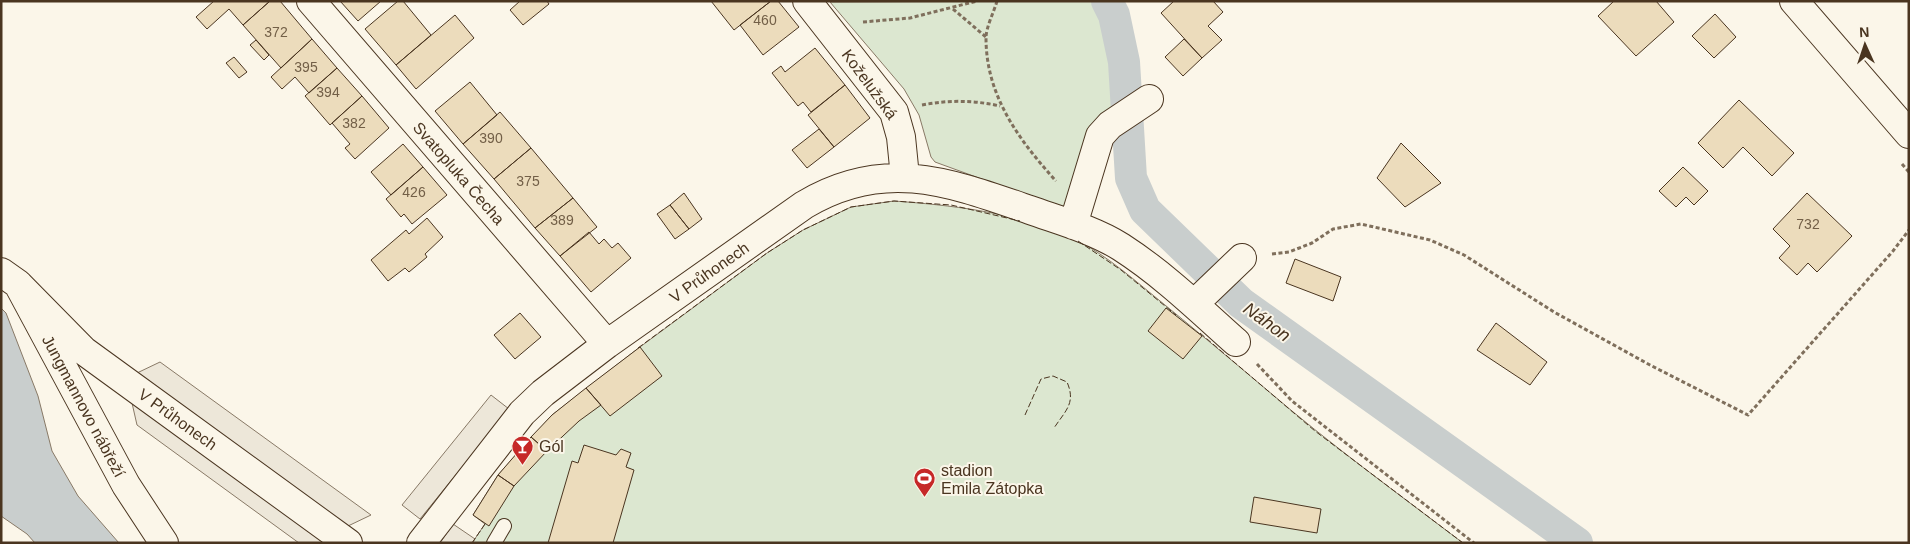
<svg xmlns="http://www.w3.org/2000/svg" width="1910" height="544" font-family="Arial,sans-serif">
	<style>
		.park { fill: #dce7d0; stroke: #887966 }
		.parking { fill: #ede7d9; stroke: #887966 }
		.water { fill: #c9cecd; stroke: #887966 }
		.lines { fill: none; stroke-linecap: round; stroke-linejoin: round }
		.canal { stroke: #c9cecd; stroke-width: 32 }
		.building { fill: #ecdcbc; stroke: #4a3520 }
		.service-casing { stroke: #4a3520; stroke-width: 16 }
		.minor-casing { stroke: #4a3520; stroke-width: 30 }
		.path { stroke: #7f6f5c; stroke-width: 3; stroke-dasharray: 4 2.5; stroke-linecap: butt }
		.service { stroke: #fbf6e9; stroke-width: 14 }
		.minor { stroke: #fbf6e9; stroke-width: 28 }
		.fence { stroke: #4a3520; stroke-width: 1; stroke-dasharray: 6 2.5; stroke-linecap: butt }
		.labels { text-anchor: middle; stroke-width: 4; stroke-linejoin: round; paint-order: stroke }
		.number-label { font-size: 14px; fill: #725f47 }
		.street-label { font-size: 16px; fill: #4a3520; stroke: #fbf6e9 }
		.poi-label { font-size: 16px; fill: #4a3520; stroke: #fbf6e9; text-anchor: start }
		.water-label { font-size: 18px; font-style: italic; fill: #4a3520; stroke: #fbf6e9 }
	</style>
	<rect width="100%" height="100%" fill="#fbf6e9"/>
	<path class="park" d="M1093 1 1104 25 1112 70 1114 111 1064 209 935 162 931 157 919 115 904 89 830 2Z
		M894 201C949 205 1012 212 1064 234 1097 248 1126 273 1154 296 1192 327 1229 358 1267 390 1330 444 1397 493 1463 543H472L485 524 473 515 498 475 552 415 640 347 767 253 803 230 851 207Z"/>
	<path class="parking" d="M160 362 371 515 348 526 351 543H299L137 425 132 403 137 373Z
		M491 395 509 409 420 519 402 505Z
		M453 524 475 539 472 543H440Z"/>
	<path class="water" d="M1 308 6 313 38 396 52 451 78 496 119 543H35L27 534 1 516Z"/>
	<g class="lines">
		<path class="canal" d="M1107 1 1114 15 1124 62 1131 178 1145 210 1241 303 1577 543"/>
	</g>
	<path class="building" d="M214 1H270L243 25 229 9 207 29 196 17Z
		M270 1H280L312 39 281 68 243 25Z
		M340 1H381L358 21Z
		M398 1H403L431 35 396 65 365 29Z
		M520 1H547L549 4 523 25 510 10Z
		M711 1H771L734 30Z
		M771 1H778L799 27 763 55 740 25Z
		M1174 1H1213L1223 12 1208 26 1222 40 1202 58 1161 13Z
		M1614 1H1656L1674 22 1636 56 1598 16Z
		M1715 14 1736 37 1714 58 1692 36Z
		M455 15 474 38 416 89 396 65Z
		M312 39 337 68 309 93 295 77 282 89 271 77Z
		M1184 39 1202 58 1183 76 1165 57Z
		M256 40 269 55 264 60 250 45Z
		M815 48 845 85 811 112 803 102 798 106 772 73 781 66 785 72Z
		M234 57 247 72 239 78 226 63Z
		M337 68 362 96 330 125 305 96Z
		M470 82 497 115 463 144 435 111Z
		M845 85 870 118 834 147 808 115Z
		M362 96 389 128 355 159 345 148 350 144 332 123Z
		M1739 100 1794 153 1772 176 1743 147 1723 168 1698 143Z
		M500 112 531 148 494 179 463 144Z
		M819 129 834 147 807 168 792 150Z
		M1401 143 1441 183 1405 207 1377 178Z
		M403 144 423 167 391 195 371 172Z
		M531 148 573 198 535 228 494 179Z
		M423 167 447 195 412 224 404 214 401 217 386 199Z
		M1683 167 1708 191 1694 205 1686 197 1676 207 1659 191Z
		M684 193 702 219 689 229 670 205Z
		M1807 193 1852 236 1817 272 1808 263 1797 275 1779 258 1790 246 1773 229Z
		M573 198 597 227 560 256 535 228Z
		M670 205 689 229 675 239 657 214Z
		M427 218 443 237 425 254 427 257 409 272 405 268 388 281 371 260 406 230 409 234Z
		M589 232 599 244 604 239 612 248 618 243 631 258 591 292 560 256Z
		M1295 259 1341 277 1333 301 1286 283Z
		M1166 308 1202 336 1183 359 1148 331Z
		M520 313 541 337 515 359 494 335Z
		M1496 323 1547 362 1530 385 1477 350Z
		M640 347 662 376 610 416 586 388Z
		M586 388 601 405 579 421 547 451 531 437 552 415Z
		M531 437 547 451 514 486 498 475Z
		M584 445 616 455 621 449 631 453 626 467 634 470 613 543H548L572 461 578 463Z
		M498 475 514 486 489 526 473 515Z
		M1254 497 1321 509 1317 533 1250 522Z"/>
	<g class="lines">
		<defs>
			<path id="service" d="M494 543 504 526"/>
			<path id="minor" d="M311 1 607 344
				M807 1 894 112 901 137 905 177
				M1794 1 1909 134
				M1073 225 1100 136 1110 125 1149 99
				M1 272 18 284 126 485 164 543
				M18 284 84 351 348 543
				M1194 304 1242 258
				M421 543 522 413 543 393 607 344 804 205C884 157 949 182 1030 210 1061 221 1094 230 1121 247 1163 274 1199 309 1236 342"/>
		</defs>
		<use href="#service" class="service-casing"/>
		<use href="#minor" class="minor-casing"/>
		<path class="path" d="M997 1C994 12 986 27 986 38 986 96 1019 140 1056 181
			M953 9 986 37
			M863 22 910 18 977 1
			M922 105C948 100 973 100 1000 106
			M1902 164 1909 172
			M1272 254 1289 252 1312 243 1333 229 1361 224 1430 240 1464 255 1554 312 1650 365 1748 415 1893 251 1909 230
			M1257 364 1292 401 1474 543"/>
		<use href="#service" class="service"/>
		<use href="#minor" class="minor"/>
		<path class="fence" d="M1078 241 1121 270 1176 315
			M1200 333 1315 431 1463 543
			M638 348 767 253 803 230 851 207 894 201 951 205 1020 221
			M1025 415 1041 379 1053 376 1067 382C1076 403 1066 410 1054 428
			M472 543 485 524 483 522"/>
	</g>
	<defs>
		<symbol id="bar-pin" viewBox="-11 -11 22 30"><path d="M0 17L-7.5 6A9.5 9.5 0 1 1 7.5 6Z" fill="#c62828" stroke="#fbf6e9"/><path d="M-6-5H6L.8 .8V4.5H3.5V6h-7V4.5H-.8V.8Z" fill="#fff"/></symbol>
		<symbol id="stadium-pin" viewBox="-11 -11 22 30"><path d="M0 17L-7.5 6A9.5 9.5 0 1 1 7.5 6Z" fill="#c62828" stroke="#fbf6e9"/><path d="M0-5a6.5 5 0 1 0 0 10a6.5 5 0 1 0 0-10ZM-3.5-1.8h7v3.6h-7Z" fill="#fff"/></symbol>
	</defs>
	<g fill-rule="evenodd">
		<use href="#bar-pin" x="510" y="434" width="25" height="34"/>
		<use href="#stadium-pin" x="912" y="466" width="25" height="34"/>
	</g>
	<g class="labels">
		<g class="number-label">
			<text x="765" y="25">460</text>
			<text x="276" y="37">372</text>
			<text x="306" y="72">395</text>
			<text x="328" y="97">394</text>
			<text x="354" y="128">382</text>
			<text x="491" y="143">390</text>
			<text x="528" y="186">375</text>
			<text x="414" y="197">426</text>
			<text x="562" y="225">389</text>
			<text x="1808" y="229">732</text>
		</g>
		<g class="street-label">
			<text transform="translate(870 84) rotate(54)" y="6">Koželužská</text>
			<text transform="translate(459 173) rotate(49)" y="6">Svatopluka Čecha</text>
			<text transform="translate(709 272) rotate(-35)" y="6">V Průhonech</text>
			<text transform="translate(84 406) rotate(62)" y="6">Jungmannovo nábřeží</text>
			<text transform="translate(178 419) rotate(36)" y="6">V Průhonech</text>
		</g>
		<g class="poi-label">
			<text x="539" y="452">Gól</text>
			<text x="941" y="476">stadion<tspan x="941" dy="18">Emila Zátopka</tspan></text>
		</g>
		<g class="water-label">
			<text transform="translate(1267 322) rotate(36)" y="6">Náhon</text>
		</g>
	</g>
	<rect width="1910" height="544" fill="none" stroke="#4a3520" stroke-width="5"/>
	<g transform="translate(1865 45) rotate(357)" stroke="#fbf6e9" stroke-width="4" paint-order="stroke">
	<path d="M0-4L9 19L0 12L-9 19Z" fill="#4a3520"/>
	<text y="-8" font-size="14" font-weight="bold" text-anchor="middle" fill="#4a3520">N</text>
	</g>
</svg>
